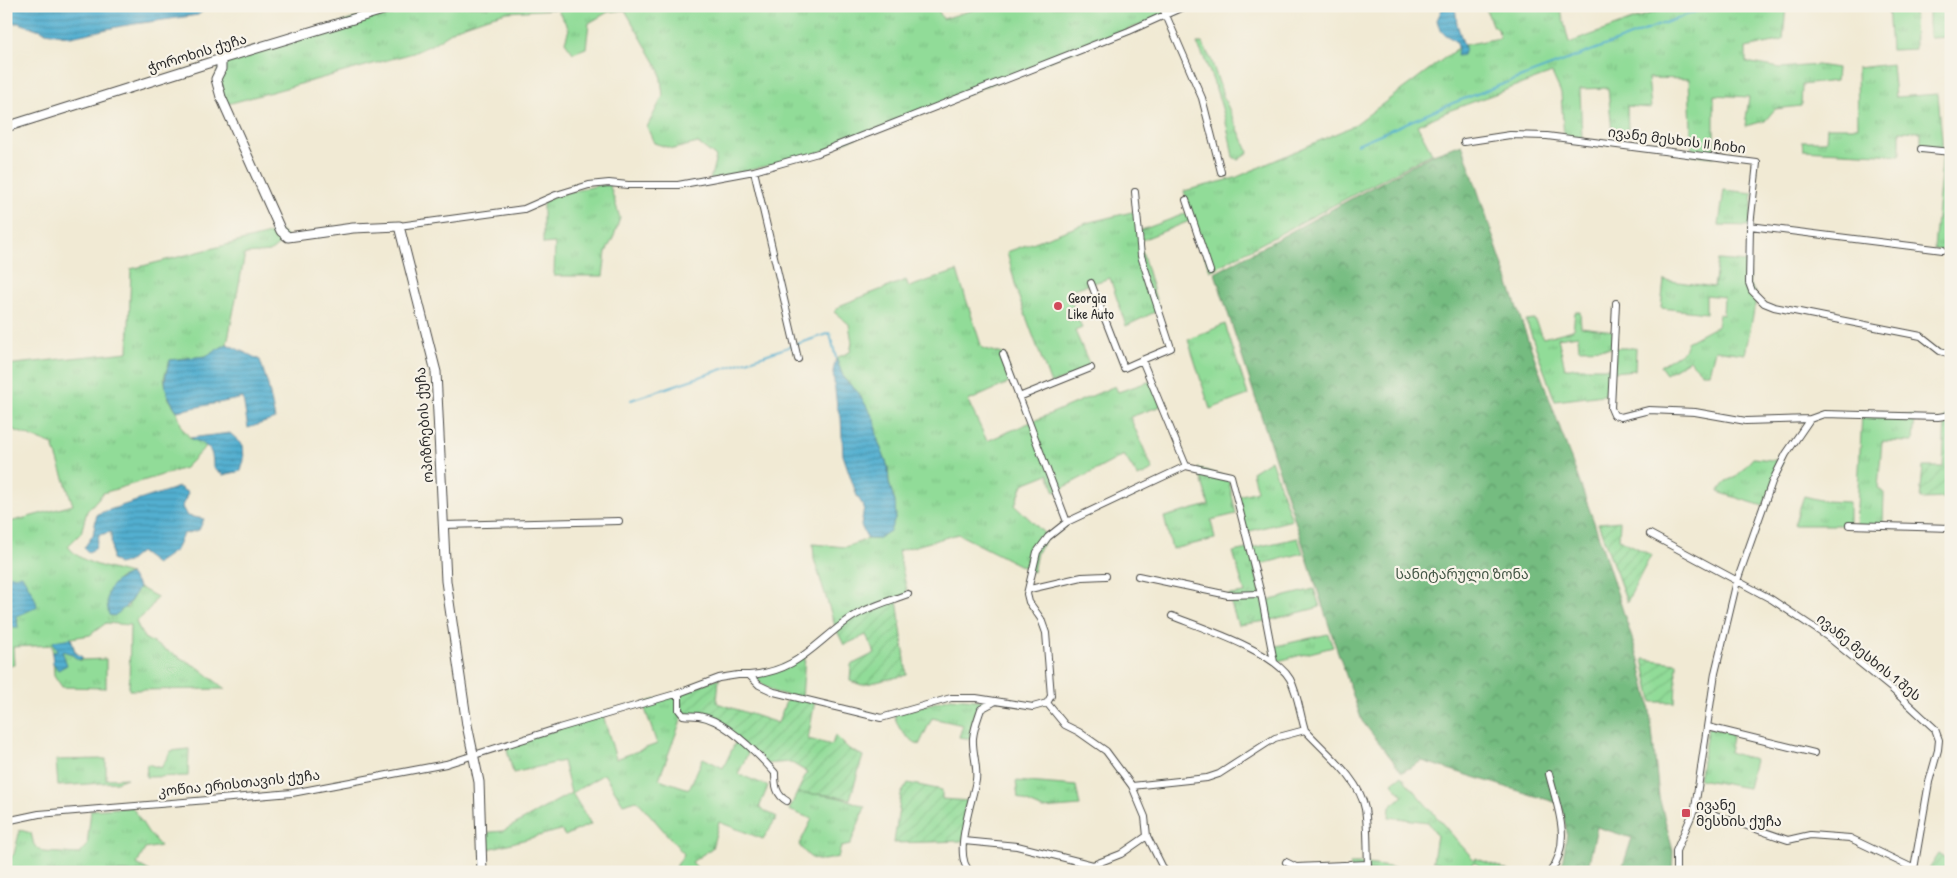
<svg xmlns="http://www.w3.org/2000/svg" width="1957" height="878" font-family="'Patrick Hand','Noto Sans Georgian',sans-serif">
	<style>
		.grass { fill: url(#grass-tufts); stroke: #5e8462; fill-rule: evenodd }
		.forest { fill: url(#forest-crowns); stroke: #507456 }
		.garden { fill: url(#garden-furrows); stroke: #5e8462 }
		.water { fill: url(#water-rules); stroke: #3e6d7e }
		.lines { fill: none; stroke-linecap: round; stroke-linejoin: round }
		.stream { stroke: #52afd0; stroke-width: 2 }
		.street-casing { stroke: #494844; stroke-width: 8 }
		.secondary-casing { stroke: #494844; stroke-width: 11 }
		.street { stroke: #fff; stroke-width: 6 }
		.secondary { stroke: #fff; stroke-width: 9 }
		.poi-dot { fill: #d1495b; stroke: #f7f3e8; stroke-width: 2 }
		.labels { text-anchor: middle; stroke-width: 4.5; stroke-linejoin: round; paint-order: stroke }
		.street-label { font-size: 14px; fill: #2b2b2b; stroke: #f7f3e8 }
		.poi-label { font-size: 14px; fill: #2b2b2b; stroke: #f7f3e8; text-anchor: start }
		.park-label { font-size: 14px; fill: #445746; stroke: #f7f3e8 }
	</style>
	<defs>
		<pattern id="grass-tufts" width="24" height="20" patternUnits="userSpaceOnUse" patternTransform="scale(1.25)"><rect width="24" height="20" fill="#91dc98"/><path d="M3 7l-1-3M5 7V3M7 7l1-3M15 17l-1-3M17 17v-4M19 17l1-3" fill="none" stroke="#7dbd83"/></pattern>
		<pattern id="forest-crowns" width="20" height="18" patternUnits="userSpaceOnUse" patternTransform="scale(1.25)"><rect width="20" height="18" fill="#74bc80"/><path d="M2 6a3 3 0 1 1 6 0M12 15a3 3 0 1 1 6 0" fill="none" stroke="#5f9969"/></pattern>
		<pattern id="garden-furrows" width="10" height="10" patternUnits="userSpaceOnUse" patternTransform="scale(1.25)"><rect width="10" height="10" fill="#91dc98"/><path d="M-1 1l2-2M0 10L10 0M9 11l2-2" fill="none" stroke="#7dbd83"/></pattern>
		<pattern id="water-rules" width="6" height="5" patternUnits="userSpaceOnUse" patternTransform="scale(1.25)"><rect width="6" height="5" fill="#52afd0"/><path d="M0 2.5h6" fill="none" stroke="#448fa9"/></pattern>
	</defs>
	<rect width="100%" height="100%" fill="#f7f3e8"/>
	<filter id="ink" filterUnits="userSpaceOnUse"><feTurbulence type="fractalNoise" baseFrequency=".02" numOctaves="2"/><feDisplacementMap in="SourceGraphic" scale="10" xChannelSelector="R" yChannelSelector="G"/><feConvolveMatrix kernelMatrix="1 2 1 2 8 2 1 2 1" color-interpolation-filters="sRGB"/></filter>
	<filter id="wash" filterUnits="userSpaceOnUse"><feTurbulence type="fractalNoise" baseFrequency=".0096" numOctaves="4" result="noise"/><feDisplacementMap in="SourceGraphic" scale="20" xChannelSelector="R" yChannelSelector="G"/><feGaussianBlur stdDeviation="1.12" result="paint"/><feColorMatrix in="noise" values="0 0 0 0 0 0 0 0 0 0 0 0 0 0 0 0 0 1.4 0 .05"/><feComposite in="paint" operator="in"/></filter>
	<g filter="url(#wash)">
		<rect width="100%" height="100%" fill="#f1ead4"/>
		<path class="grass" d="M396 6H936L943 19 986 6H1162L1165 15 818 153 710 180 716 157 698 143 673 149 654 143 647 127 663 96 660 71 625 10 608 12 589 23 586 48 573 53 565 42 569 29 557 9 507 12 488 17 459 27 431 45 413 53 224 105 216 79 221 59Z
			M1485 6H1560L1569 43 1671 6H1700L1703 9 1710 6H1786L1783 40 1746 48V62L1780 68 1817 65 1837 68 1836 81 1802 85 1801 106 1775 109 1765 121 1745 126 1749 97 1714 95V157L1692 155 1689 79 1648 78 1651 108 1627 106 1628 133 1612 132 1608 88 1580 89 1582 140 1564 138 1561 93 1552 73 1451 110 1417 125 1432 153 1210 271 1192 220 1139 241 1159 310 1126 326 1110 278 1067 291 1082 328 1075 331 1091 368 1051 384 1018 295 1007 252 1090 222 1132 212H1137L1139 231 1190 212 1184 191 1235 178 1353 126 1458 48 1465 49 1464 45 1500 38 1498 29 1492 25Z
			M1888 6H1914L1915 49 1891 50Z
			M1929 6H1951V37L1929 38Z
			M1197 43H1202L1211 59 1224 98 1247 149 1248 153 1238 160 1233 157C1227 118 1214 78 1197 43Z
			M1892 64 1895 97 1938 94 1943 151 1951 152V224L1947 251 1934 249 1943 151 1921 149V132L1900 131V155L1803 150 1802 141H1826L1827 127H1858L1857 68Z
			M609 183 620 218 614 236 606 252 603 276H554L555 243 543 244V202L556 195Z
			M1724 190 1753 193 1750 226 1719 225Z
			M281 231 288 237 270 252 245 254 227 344 206 356 170 360 164 378 169 399 177 411 182 428 190 438 207 445 185 468 103 493 87 511 81 533 68 546C80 564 110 568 130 574L118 579 126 609 139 587 157 597 148 611 136 622 144 638 199 668 225 689 129 690 130 625 106 623 90 635 71 638 75 652 83 658 80 660 106 659V688L62 687 54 675 52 645 13 647 14 665 6 666V523L73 505 53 445 6 427V365L128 352 131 269Z
			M1718 260 1749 262V283L1757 296 1745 354 1715 350 1709 373H1702L1689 360 1666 374 1660 366 1684 351 1687 342 1717 326 1719 314 1723 315 1724 297 1706 295V313L1661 308 1664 280 1714 287Z
			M957 271 982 348 1003 354 1013 381 968 401 987 441 1115 386 1118 392 1151 381 1161 406 1130 417 1153 470 1138 477 1124 455 1055 492 1048 474 1023 484 1015 505 1048 537 1037 552 1033 572 958 534 898 551 908 594 836 629 814 559 813 544 845 547 868 539H877L895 502 889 483 888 467 878 441 874 419 858 392 844 379 836 358 850 352 852 343 849 324 834 312 841 305 906 280 909 287Z
			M1575 312H1580L1581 327 1614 331V348H1636L1635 370 1613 372 1611 394 1555 401 1526 320 1534 319 1543 338 1573 330ZM1578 335 1579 349 1613 348V368H1565L1558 338Z
			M1225 324 1248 395 1210 409 1188 340Z
			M1862 414 1915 416 1913 442 1882 441 1878 488 1884 493 1883 527 1856 526Z
			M1753 458 1783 461 1763 506 1718 492 1726 481 1736 477Z
			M1271 460 1292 520 1246 532 1238 496 1257 491 1252 472Z
			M1198 468 1228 477 1236 514 1211 520 1215 539 1172 549 1164 517 1209 505Z
			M1804 496 1824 501 1849 502V525H1794Z
			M1298 538 1303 553 1254 566 1263 602 1314 589 1320 607 1267 621 1238 625 1228 595 1245 593 1233 552Z
			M1328 634 1333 647 1274 662 1272 647Z
			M805 656 802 699 774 692 749 675 762 674Z
			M679 693 683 715 659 779 689 789 703 758 723 768 738 737 751 747 738 774 768 786 759 808 777 817 763 839 719 822 712 848 692 862 701 872H675L674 870 684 854 637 800 623 804 604 774 572 793 591 824 565 836 561 830 481 851V833L503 831 571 793 563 761 513 773 506 745 603 715 616 759 657 744 643 703Z
			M951 698 989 701 981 709 973 739 959 737 963 725 932 718 919 745C904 735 899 732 894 714Z
			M1708 727 1733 733 1729 752 1755 760 1748 788 1699 779Z
			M189 749 188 776 146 777 147 764 161 768 171 751Z
			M106 759V779L127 778 116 782 58 786 56 760Z
			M1401 776 1475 861V858L1512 872H1485L1475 862 1464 872H1447L1448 866 1433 861 1437 835 1428 822 1389 817 1390 807 1403 796 1392 783Z
			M1016 781 1076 786 1080 806 1043 809 1018 798Z
			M797 793C821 794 843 796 865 807L850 845 841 847 838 857C817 862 813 863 799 845L812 819 789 810Z
			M132 807 148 832 160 846 145 849 137 864 151 872H6V862L14 854 20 830 31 833 34 845 43 852 79 854 87 846 91 810Z
			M1350 864H1368L1417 871 1352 872Z"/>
		<path class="forest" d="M1462 144 1522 323 1595 525 1639 660 1649 702 1659 797 1673 851 1672 872H1621L1632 838 1597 827 1587 872 1561 871 1567 833 1561 804 1422 761 1402 772 1362 721 1334 641 1215 273 1433 154Z"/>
		<path class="garden" d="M1951 415V498L1920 499 1923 467H1943L1945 416Z
			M1620 521 1619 539 1651 555 1627 602 1598 523Z
			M897 599 907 675 862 685 850 681 851 665 875 653 866 635 844 645 836 629 853 617Z
			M1643 659 1677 663 1675 702H1652Z
			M719 678 717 703 778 723 788 696 815 701 808 739 832 745 835 735 849 749 863 756 850 799 829 795 797 793 807 772 790 762 766 764 718 723 683 715 679 693Z
			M908 783 942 790V799L971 801 964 841 894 843 901 794Z
			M1939 854 1951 862V872H1927Z"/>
		<path class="water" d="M6 6H209L198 15 121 26 71 37 46 32 19 23H6Z
			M1455 6 1457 24 1465 49 1463 55 1457 56C1457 52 1459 48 1457 44 1451 34 1442 40 1437 20L1443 7Z
			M227 344 260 360 268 385 275 419 248 428 243 398 177 411C164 391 162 383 170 360L206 356Z
			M836 358 844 379 858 392 874 419 878 441 888 467 889 483 895 502 896 517 890 531 877 539H868L861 526 864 507 857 496 843 455 841 417 837 407 833 372Z
			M230 433 243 445 244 460 241 471 223 475 213 467C213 447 208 446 190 438Z
			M179 487 188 493 182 507 187 516 204 519 199 530 183 534 176 550 156 564 140 552 128 562 118 564 112 559 111 532 99 535 95 549 88 552 84 548 93 535 97 514Z
			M130 574 139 587C132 600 126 608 114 616L109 615C104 593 108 583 130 574Z
			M22 575C27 585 37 598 37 607L17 616 18 628 6 625V580L8 576Z
			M71 638 75 652 83 658 79 660 69 653 62 651 67 665 58 670 53 663 52 653 57 650 53 643 54 641Z"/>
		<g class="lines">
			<path class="stream" d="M1357 144 1453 103 1710 6
				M631 400 830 333 836 358"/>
		</g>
	</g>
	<g filter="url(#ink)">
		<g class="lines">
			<defs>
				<path id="street" d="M1162 6 1202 98 1221 172
					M1464 142 1510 135 1547 136 1757 163 1750 226 1749 283 1752 291 1764 303 1774 307 1921 336 1940 351 1951 354
					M1921 149 1951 152
					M754 171 798 359
					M1135 192 1141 256 1171 348 1142 360
					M1186 200 1210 271
					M399 226 524 209 556 195 589 185 609 183 628 185H678L754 171 818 153 1129 31 1185 6
					M1750 226 1943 250
					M1091 283 1124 368 1142 360 1186 466
					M1616 303 1611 408 1614 415 1621 417 1649 410 1695 412 1746 421 1810 419
					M1003 354 1067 522
					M1019 397 1091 368
					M444 525 619 521
					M1849 525 1951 528
					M1650 534 1771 599 1828 637 1892 689 1935 729 1939 740 1938 750 1929 782 1914 869
					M1138 576 1228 595 1261 594 1274 662
					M1030 589 1082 577 1106 576
					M1172 616C1202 628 1274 651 1290 679 1298 694 1300 714 1305 730
					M749 675C798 672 814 643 851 618 867 607 890 601 908 594
					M679 693V710L683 715C688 716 694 715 699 716 726 720 758 754 775 773 775 785 776 795 787 801
					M1047 703 1051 696 1046 633 1041 619 1029 602 1027 594 1037 552 1048 537 1067 522 1186 466 1231 476 1261 594
					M1047 703 1065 725 1079 732 1106 751 1132 786 1145 817 1147 836 1165 872
					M1708 727 1814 753
					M1549 774C1557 807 1573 842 1550 872
					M1132 786 1207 778 1219 774 1275 738 1305 730C1325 752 1360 779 1365 809 1368 827 1367 846 1368 864L1296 867 1286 862
					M1695 808 1788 840 1810 835 1850 838 1921 872
					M6 821 39 814 292 793 446 764 559 728 679 693 719 678 738 675H749L759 685 774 692 881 718 951 698H976L1033 707 1047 703
					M964 841 1017 846 1093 865 1121 854 1147 836
					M1350 864 1352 872
					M971 872C951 858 973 800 976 780 978 766 972 752 973 738 974 728 978 718 981 709L994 702
					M1676 872V851L1695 808 1715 673 1737 581 1772 482 1786 454 1810 419 1824 414 1938 417 1951 415"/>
				<path id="secondary" d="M221 59V69L216 79 221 97 281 231 288 237 353 228 399 226 436 372 446 581 467 725 479 782 482 872
					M6 127 221 59 396 6"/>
			</defs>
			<use href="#street" class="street-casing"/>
			<use href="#secondary" class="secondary-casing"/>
			<use href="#street" class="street"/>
			<use href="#secondary" class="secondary"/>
		</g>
	</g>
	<g class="poi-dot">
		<circle cx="1058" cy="306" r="5"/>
		<rect x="1681" y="808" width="10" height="10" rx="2.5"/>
	</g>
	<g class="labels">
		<g class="street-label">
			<text transform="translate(197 53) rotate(-17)" y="5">ჭოროხის ქუჩა</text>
			<text transform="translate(1677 140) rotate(7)" y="5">ივანე მესხის II ჩიხი</text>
			<text transform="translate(424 425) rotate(-94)" y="5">ოპიზრების ქუჩა</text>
			<text transform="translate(1869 657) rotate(39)" y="5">ივანე მესხის 1 შეს</text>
			<text transform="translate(239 783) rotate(-6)" y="5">კოწია ერისთავის ქუჩა</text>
		</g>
		<g class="poi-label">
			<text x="1068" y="303">Georgia<tspan x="1068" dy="16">Like Auto</tspan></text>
			<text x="1696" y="810">ივანე<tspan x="1696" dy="16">მესხის ქუჩა</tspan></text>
		</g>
		<g class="park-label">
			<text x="1462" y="579">სანიტარული ზონა</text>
		</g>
	</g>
	<rect width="1957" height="878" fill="none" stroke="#f7f3e8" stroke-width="25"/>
</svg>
